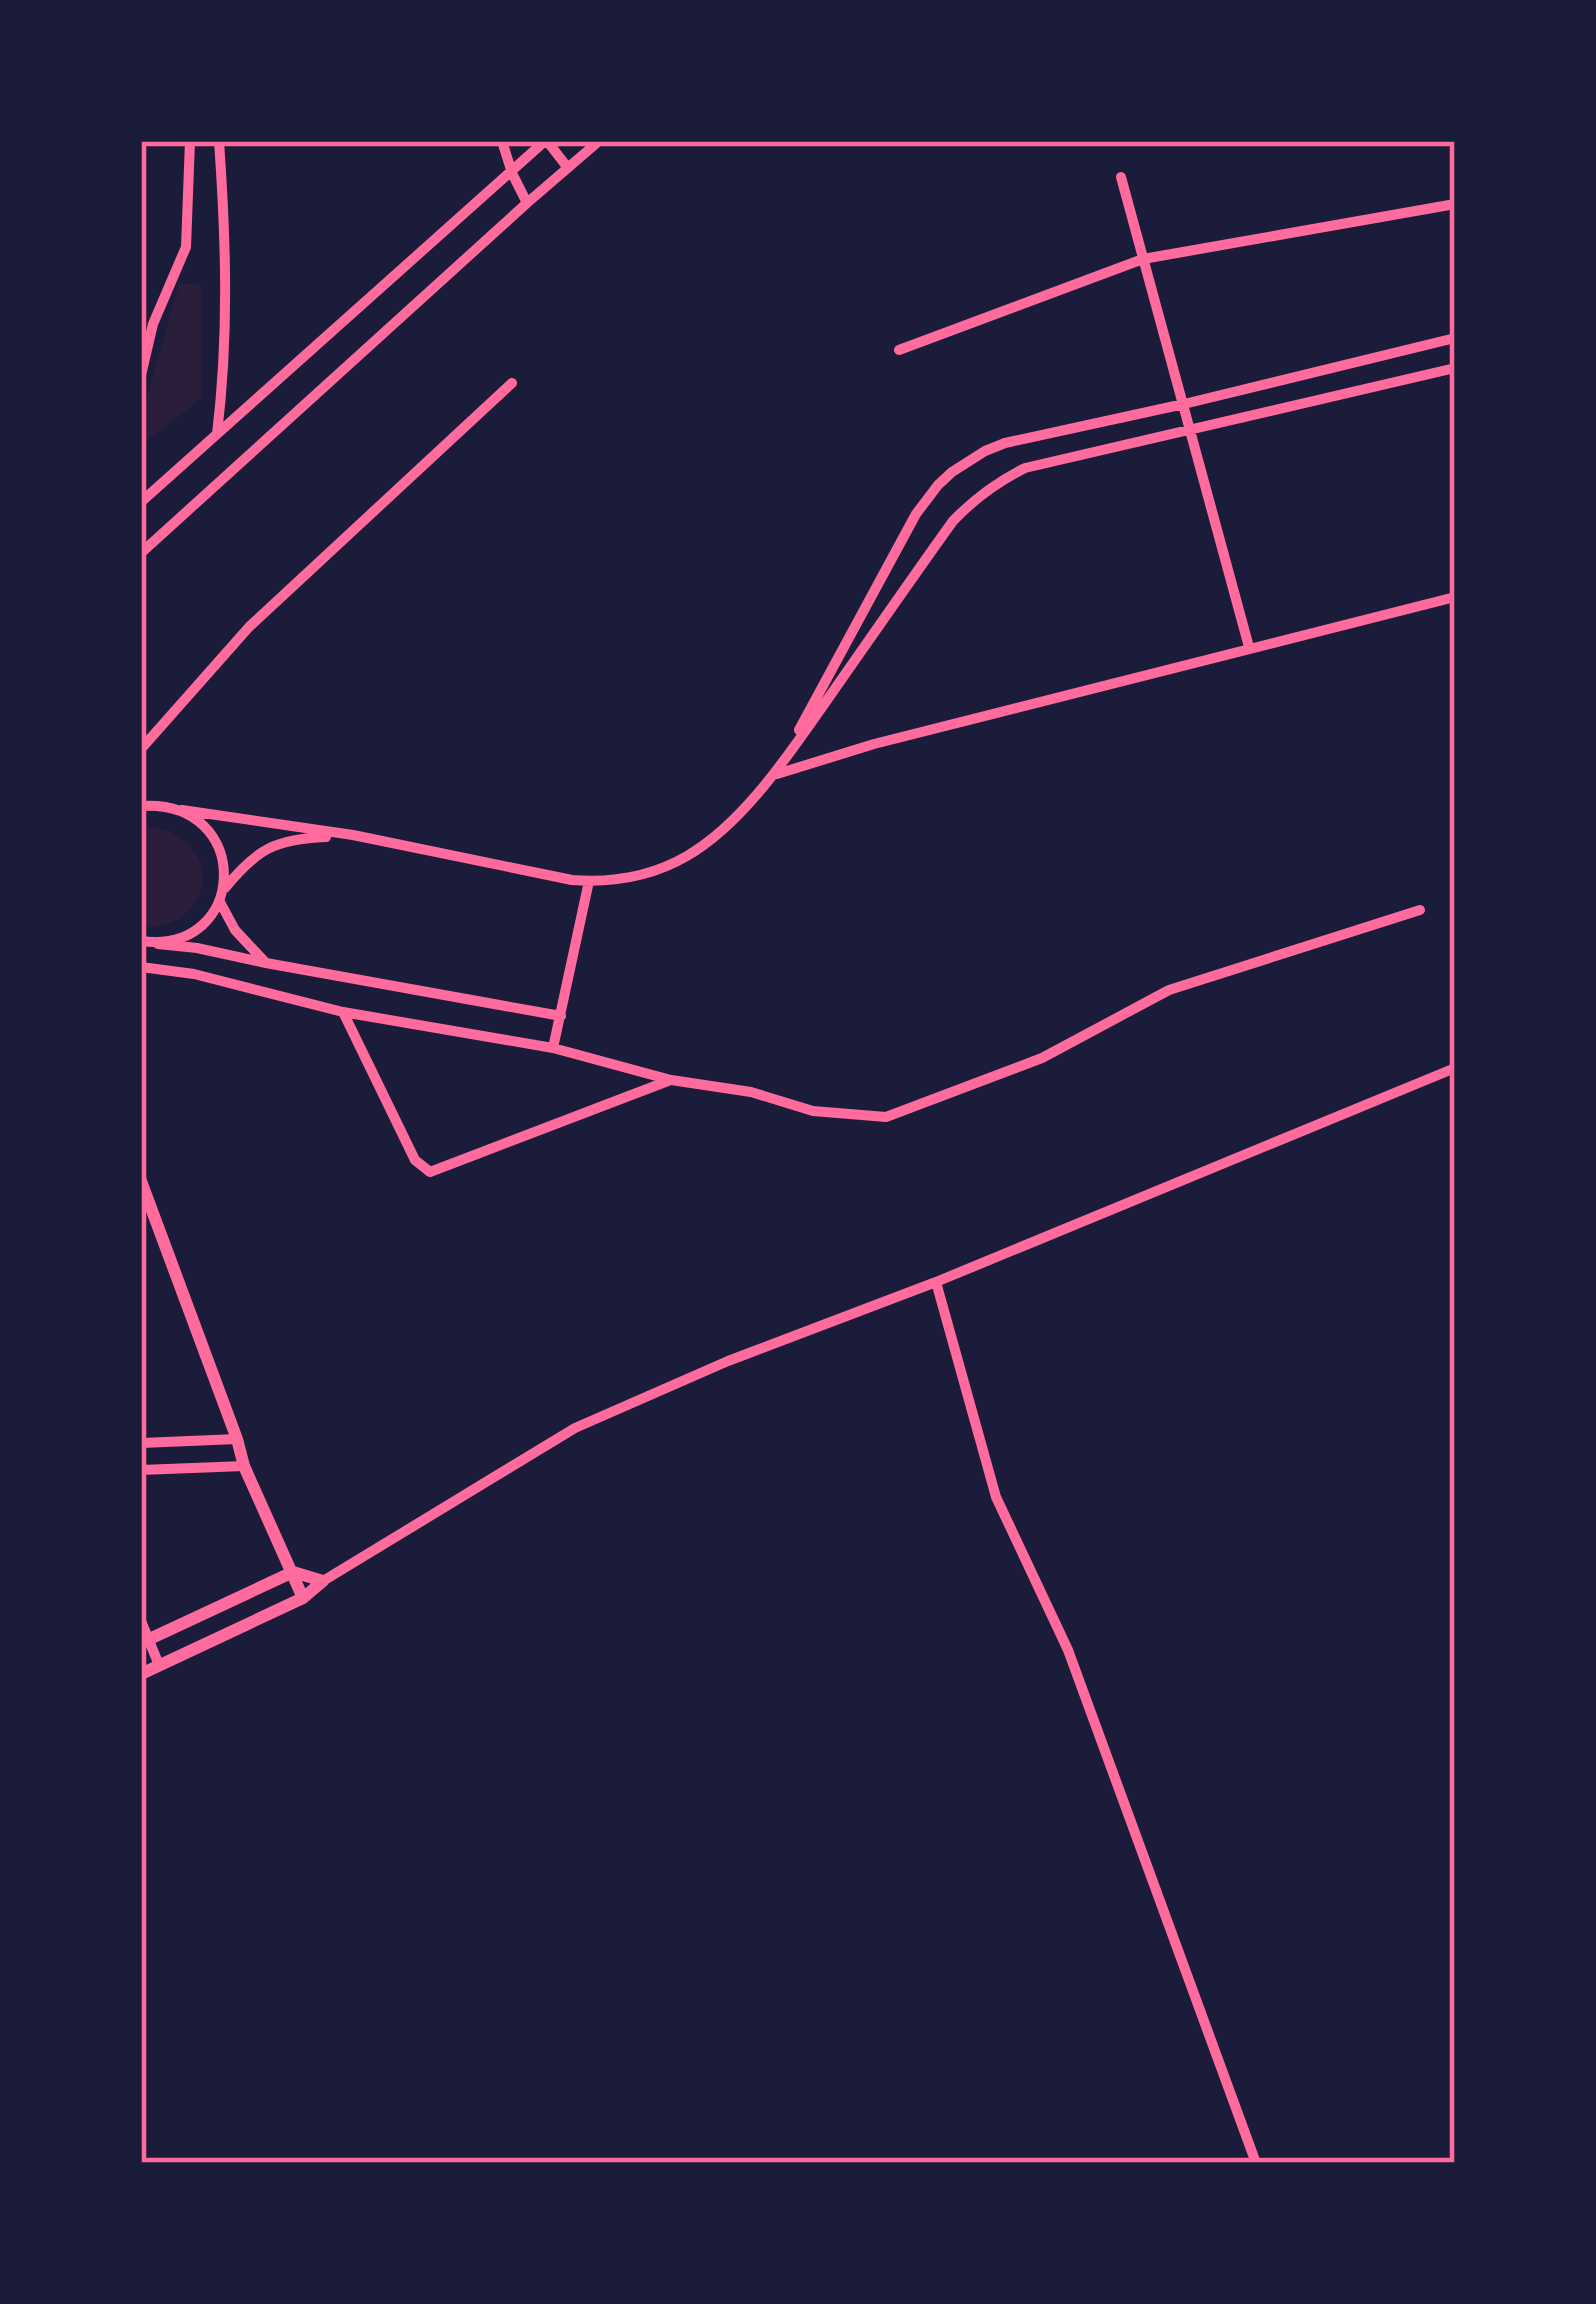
<svg xmlns="http://www.w3.org/2000/svg" width="1596" height="2304" font-family="'Source Sans 3',sans-serif">
	<style>
		.green { fill: #2a1e3b }
		.lines { fill: none; stroke-linecap: round; stroke-linejoin: round }
		.minor { stroke: #ff6b9d; stroke-width: 10 }
		.tertiary { stroke: #ff6b9d; stroke-width: 12 }
		.neatline { fill: none; stroke: #ff6b9d; stroke-width: 4.5 }
	</style>
	<rect width="100%" height="100%" fill="#1b1b3a"/>
	<path class="green" d="M179 283 202 285 201 399 141 445V420Z
		M157 827C226 845 214 929 143 927L141 926V828Z"/>
	<g class="lines">
		<path class="minor" d="M502 141 512 173 527 203
			M547 141 568 168
			M1121 177 1249 647
			M899 350 1143 259 1455 204
			M141 375 153 324 186 247 190 141
			M217 434C229 335 226 240 219 141
			M141 502 545 141
			M141 553 527 203 599 141
			M799 730 916 514 938 485 952 472 985 451 1005 443 1184 404 1455 338
			M141 749 249 627 512 383
			M777 774 874 744 1455 597
			M141 806C255 799 248 956 141 941
			M182 810 353 835 572 880C613 883 651 877 687 856 746 822 793 748 832 693 872 636 912 578 953 521 975 498 997 482 1025 468L1455 368
			M225 888C257 849 275 839 326 837
			M220 902 235 930 264 961
			M158 944 197 948 266 963 561 1016
			M141 967 194 974 343 1012 415 1160 430 1172 668 1081
			M343 1012 553 1048 671 1080 751 1092 813 1111 886 1117 1042 1058 1169 990 1420 910
			M553 1048 589 881
			M936 1282 996 1497 1068 1650 1256 2163
			M141 1443 237 1439
			M141 1470 244 1466
			M323 1581 575 1428 728 1361 936 1282 1455 1068
			M141 1621 159 1665"/>
		<path class="tertiary" d="M141 1181 237 1439 244 1466 303 1598
			M141 1643 293 1572 323 1581
			M141 1674 303 1598 323 1581"/>
	</g>
	<rect width="1596" height="2304" fill="none" stroke="#1b1b3a" stroke-width="288"/>
	<rect x="144" y="144" width="1308" height="2016" class="neatline"/>
</svg>
